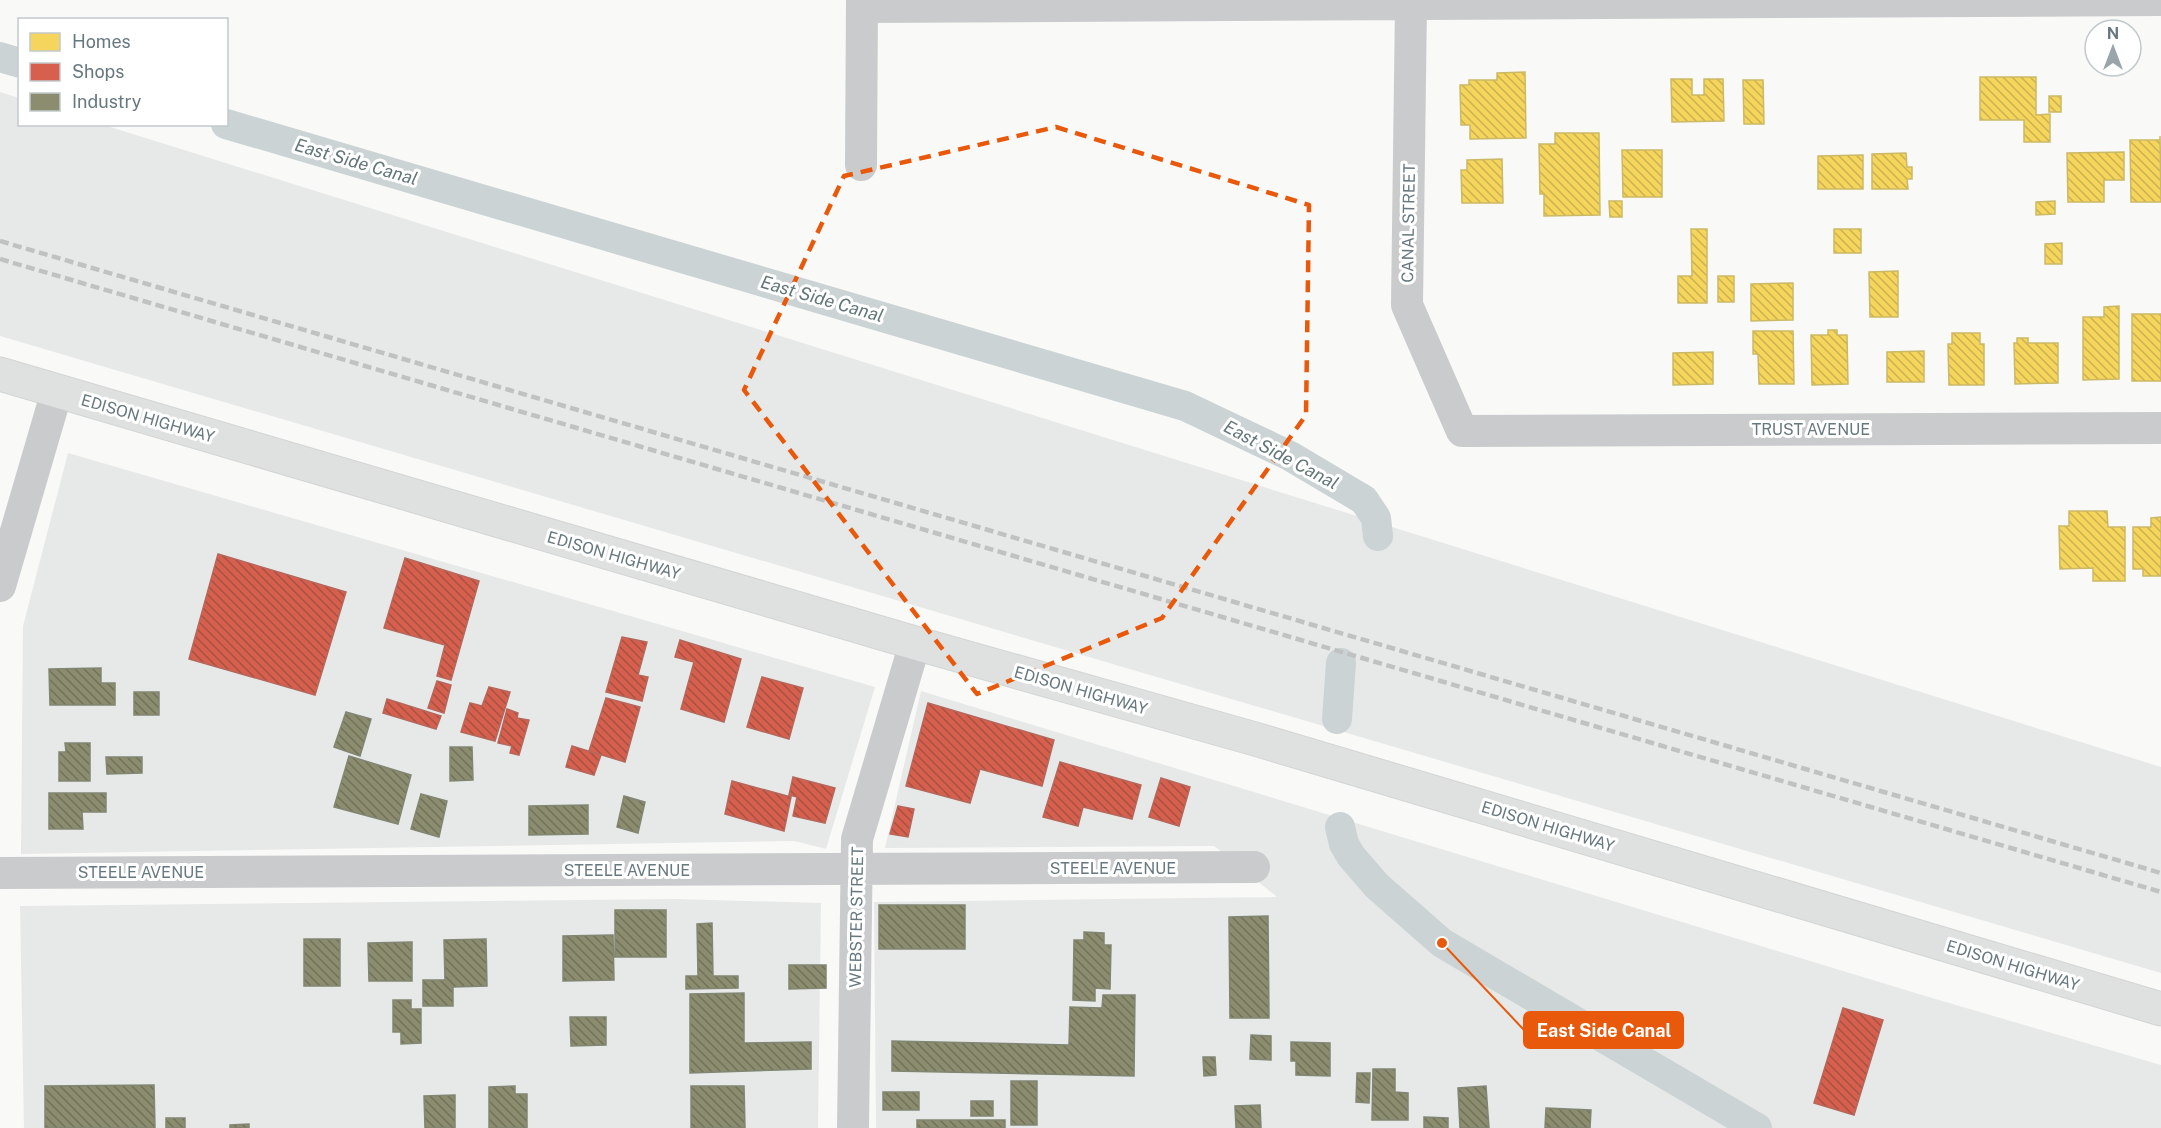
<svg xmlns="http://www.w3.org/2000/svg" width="2161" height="1128" font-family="'Public Sans',sans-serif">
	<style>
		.built { fill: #e7e9e8 }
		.homes { fill: url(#homes-back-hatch); stroke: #cbb966; stroke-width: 1.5 }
		.shops { fill: url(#shops-back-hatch); stroke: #b5675c; stroke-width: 1.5 }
		.industry { fill: url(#industry-back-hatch); stroke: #818673; stroke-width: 1.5 }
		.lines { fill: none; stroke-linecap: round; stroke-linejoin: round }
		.canal { stroke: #cbd3d5; stroke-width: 30 }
		.secondary-casing { stroke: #d3d5d5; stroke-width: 35 }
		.minor { stroke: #c9cbcc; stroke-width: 32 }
		.secondary { stroke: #dfe0e0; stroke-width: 33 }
		.rail { stroke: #c0c2c2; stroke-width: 4.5; stroke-dasharray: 9 4.5; stroke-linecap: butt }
		.marked { fill: none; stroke: #e8590c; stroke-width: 4.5; stroke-dasharray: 12 8; stroke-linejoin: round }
		.labels { text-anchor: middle; stroke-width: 6; stroke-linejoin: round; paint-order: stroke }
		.street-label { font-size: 16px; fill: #67787f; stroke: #fff }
		.water-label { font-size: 18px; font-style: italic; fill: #637678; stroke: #fff }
		.leader { fill: none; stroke: #e8590c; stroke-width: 2 }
		.callout-dot { fill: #e8590c; stroke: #fff; stroke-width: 2 }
		.callout { fill: #e8590c; stroke: #e8590c; stroke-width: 2 }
		.callout-label { font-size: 18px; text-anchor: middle; font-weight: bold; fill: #fff }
	</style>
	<defs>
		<pattern id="homes-back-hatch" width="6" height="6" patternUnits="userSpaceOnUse" patternTransform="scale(1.5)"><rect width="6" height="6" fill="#f6d55c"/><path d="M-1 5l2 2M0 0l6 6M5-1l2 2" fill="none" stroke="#cbb251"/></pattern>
		<pattern id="shops-back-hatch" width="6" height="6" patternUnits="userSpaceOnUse" patternTransform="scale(1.5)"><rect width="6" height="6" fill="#d6604d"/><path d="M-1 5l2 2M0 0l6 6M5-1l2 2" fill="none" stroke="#a85143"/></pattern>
		<pattern id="industry-back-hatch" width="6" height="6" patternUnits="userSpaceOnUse" patternTransform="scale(1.5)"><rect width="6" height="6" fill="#8c8c6e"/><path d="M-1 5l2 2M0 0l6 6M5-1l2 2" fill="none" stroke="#71725c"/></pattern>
	</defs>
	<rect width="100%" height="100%" fill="#f9f9f8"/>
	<path class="built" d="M0 92 19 98 20 124 104 125 2161 767V973L0 336Z
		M68 453 875 687 826 849 794 841 21 854 23 626Z
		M921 691 1932 998 2161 1065V1128H876L874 902 1277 897 1214 846 885 848Z
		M677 899 821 903 818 1128H24L20 906Z"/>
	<path class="homes" d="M1525 72 1526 138 1470 139V125H1461L1460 85H1469V80H1497V73Z
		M1980 77H2036V115L2050 114V142H2024V120H1980Z
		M1671 79H1692V95H1704V79H1723L1724 121 1672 122Z
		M1743 80H1763L1764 124H1744Z
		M2049 96H2061V112H2049Z
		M1555 133H1599L1600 215 1544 216V194H1540L1539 144H1555Z
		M2160 136 2161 202H2131L2130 140H2160Z
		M1622 150H1662V197H1623Z
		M2124 152V180H2104V202H2068L2067 153Z
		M1906 153 1907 167H1912V179H1907L1908 189H1872V154Z
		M1863 155V189H1818V156Z
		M1502 159 1503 203H1462L1461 170H1467V160Z
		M1609 201H1622V217H1610Z
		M2055 201V214L2036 215V202Z
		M1691 229H1707V303H1678V276H1692Z
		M1834 229H1861V253H1834Z
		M2062 243V264H2045V244Z
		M1898 271V317H1870L1869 272Z
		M1718 276H1734V302H1718Z
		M1793 283V320L1751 321V284Z
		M2119 306V379L2083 380V317H2104V307Z
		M2132 314H2161V381H2132Z
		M1828 330H1837V335H1847L1848 384 1812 385 1811 335H1828Z
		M1753 331H1793L1794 384H1759L1758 354H1753Z
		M1952 333H1980V344H1984V385H1949L1948 344H1952Z
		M2017 338H2028V343H2058V383L2015 384 2014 343H2017Z
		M1924 351V382H1887V352Z
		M1713 352V384L1673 385V353Z
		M2069 511H2107L2108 527H2125V581H2093V568L2060 569 2059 526H2069Z
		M2161 517V576H2143V569H2133V527H2151V518Z"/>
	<path class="shops" d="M218 554 346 592 315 695 189 659Z
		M405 558 479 581 451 680 437 676 445 645 384 628Z
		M622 637 647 642 638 675 648 677 642 701 606 692Z
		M680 640 741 659 724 722 681 709 694 662 675 657Z
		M762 677 803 688 789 739 747 727Z
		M437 681 451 685 444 713 428 708Z
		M489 687 510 692 495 741 461 732 470 703 482 706Z
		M606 698 640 707 625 762 589 751Z
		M387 699 441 716 436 729 383 713Z
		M928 703 1054 740 1042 786 980 769 970 803 906 786Z
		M507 709 518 713 517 718 529 720 519 755 510 753 512 746 498 743Z
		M572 746 601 755 594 775 566 767Z
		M1060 762 1141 785 1132 819 1083 807 1078 826 1043 817Z
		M793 777 835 788 825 823 793 816 797 797 789 795Z
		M1161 778 1190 787 1179 826 1149 817Z
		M732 781 791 797 784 831 725 814Z
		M898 806 914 809 908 837 890 834Z
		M1843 1008 1883 1020 1854 1115 1814 1103Z"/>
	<path class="industry" d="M101 668V683H115V705H50L49 669Z
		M134 692H159V715H134Z
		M346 712 371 719 360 756 334 747Z
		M65 743H90V781H59V752H66Z
		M450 747H472L473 780 450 781Z
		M349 756 411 775 398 824 334 807Z
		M106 757H142V773L107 774Z
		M49 793H106V812H82L83 829H49Z
		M421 794 447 801 439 837 411 829Z
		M624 796 645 802 638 833 617 827Z
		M588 805V834L529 835V806Z
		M879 905H965V949H879Z
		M615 910H666V957H615Z
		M1268 916 1269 1018H1230L1229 917Z
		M712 923 713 976H738V988L686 989V976H698L697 924Z
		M1084 932 1104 933V945H1111L1110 989 1095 988V1001L1073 1000 1074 940H1084Z
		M613 935 614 980 563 981V936Z
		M304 939H340V986H304Z
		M486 939 487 986 453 987V1006H423V980H445L444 940Z
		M412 942V981H369L368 943Z
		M789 965H826V988L789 989Z
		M744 993V1043L811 1042V1069L690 1073V994Z
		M1103 995H1135L1134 1076 892 1071V1041L1069 1045 1070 1007 1102 1008Z
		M393 1000H411V1009H421V1043L401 1044V1032H393Z
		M570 1017H606V1045L571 1046Z
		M1251 1035 1271 1036V1060L1250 1059Z
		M1291 1042 1330 1043V1076L1296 1075V1061H1291Z
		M1203 1057H1215L1216 1075 1204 1076Z
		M1373 1069H1395V1092L1408 1093V1120H1372Z
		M1357 1073H1370L1369 1103 1356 1102Z
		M1011 1081H1037V1125H1011Z
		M154 1085 155 1128H45V1086Z
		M515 1086V1094H527V1128H489V1087Z
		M691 1086H744L745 1128H691Z
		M1486 1086 1489 1128H1460L1458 1088Z
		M883 1092H919V1110H883Z
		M455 1095V1128H425L424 1096Z
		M971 1101H993V1116H971Z
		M1260 1105 1261 1128H1236L1235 1106Z
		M1546 1108 1591 1110 1590 1128H1545Z
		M1424 1117 1448 1118V1128H1424Z
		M166 1118H185V1128H166Z
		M917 1120H1005V1128H917Z
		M249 1124V1128H230V1125Z"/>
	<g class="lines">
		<path class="canal" d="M0 57 20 63
			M226 124 1185 406 1290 456 1364 500 1376 518 1378 536
			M1337 719 1341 663
			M1340 827 1344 844 1351 856 1377 886 1442 943 1757 1128"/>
		<defs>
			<path id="secondary" d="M0 374 915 643 1255 739 2161 1009"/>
		</defs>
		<use href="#secondary" class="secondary-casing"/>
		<path class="minor" d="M1411 4 1407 305 1462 431 2161 428
			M862 7 2161 0
			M861 165 862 0
			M0 586 57 391
			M0 873 1254 867
			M853 1128 857 839 915 643"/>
		<use href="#secondary" class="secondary"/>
		<path class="rail" d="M0 241 2161 873
			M0 259 2161 892"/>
	</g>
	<path class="marked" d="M1056 127 1309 205 1306 415 1162 618 977 694 744 390 844 176Z"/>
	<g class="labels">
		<g class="street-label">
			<text transform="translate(1408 223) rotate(-89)" y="6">CANAL STREET</text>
			<text transform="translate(148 418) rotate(16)" y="6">EDISON HIGHWAY</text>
			<text x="1811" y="435">TRUST AVENUE</text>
			<text transform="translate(614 555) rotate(16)" y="6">EDISON HIGHWAY</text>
			<text transform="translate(1081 690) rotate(16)" y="6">EDISON HIGHWAY</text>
			<text transform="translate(1548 826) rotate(17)" y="6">EDISON HIGHWAY</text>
			<text x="1113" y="874">STEELE AVENUE</text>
			<text x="627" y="876">STEELE AVENUE</text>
			<text x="141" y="878">STEELE AVENUE</text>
			<text transform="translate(856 917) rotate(-89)" y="6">WEBSTER STREET</text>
			<text transform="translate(2013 965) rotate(17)" y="6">EDISON HIGHWAY</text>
		</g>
		<g class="water-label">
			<text transform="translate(356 162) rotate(16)" y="6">East Side Canal</text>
			<text transform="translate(822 299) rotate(16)" y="6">East Side Canal</text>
			<text transform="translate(1281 455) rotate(28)" y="6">East Side Canal</text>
		</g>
	</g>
	<path class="leader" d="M1442 943L1524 1030"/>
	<circle class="callout-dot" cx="1442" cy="943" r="6"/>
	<rect class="callout" x="1524" y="1012" width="159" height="36" rx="6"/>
	<g class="callout-label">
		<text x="1604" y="1037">East Side Canal</text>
	</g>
	<rect x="18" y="18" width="210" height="108" fill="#ffffff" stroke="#c2c9cc" stroke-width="1.5"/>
	<rect x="30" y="33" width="30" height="18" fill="#f6d55c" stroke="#c2c9cc" stroke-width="1.5"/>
	<text x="72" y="48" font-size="18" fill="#67787f">Homes</text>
	<rect x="30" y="63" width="30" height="18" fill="#d6604d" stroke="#c2c9cc" stroke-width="1.5"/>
	<text x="72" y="78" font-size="18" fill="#67787f">Shops</text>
	<rect x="30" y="93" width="30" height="18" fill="#8c8c6e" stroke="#c2c9cc" stroke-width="1.5"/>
	<text x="72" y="108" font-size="18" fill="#67787f">Industry</text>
	<g transform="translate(2113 48)"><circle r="28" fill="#ffffff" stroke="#c2c9cc" stroke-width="1.5"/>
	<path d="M0-4.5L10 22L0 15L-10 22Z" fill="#9aa5a9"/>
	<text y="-9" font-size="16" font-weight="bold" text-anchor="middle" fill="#67787f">N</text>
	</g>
</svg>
